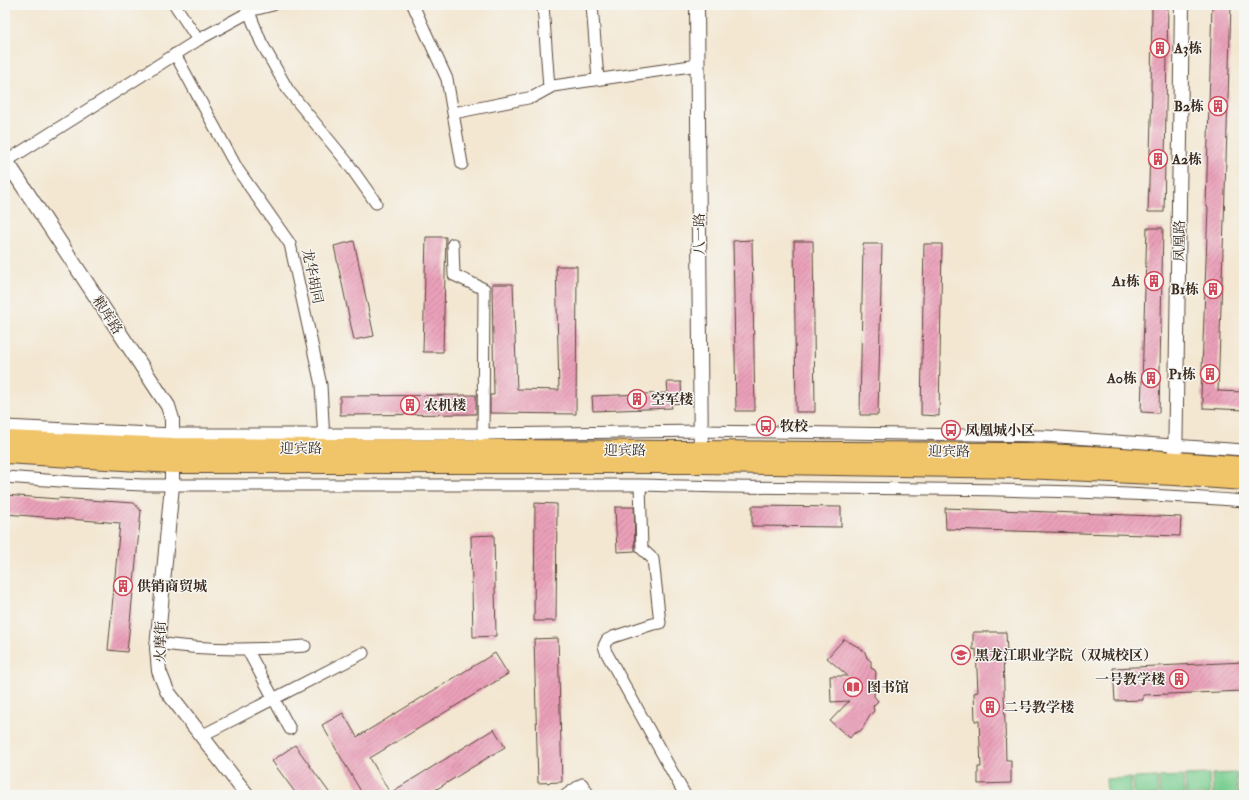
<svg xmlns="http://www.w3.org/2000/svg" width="1249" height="800" font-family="'IM FELL Double Pica','Noto Serif SC',serif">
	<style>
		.grass { fill: #7ace90; stroke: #5a7c57 }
		.building { fill: url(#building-hatch) }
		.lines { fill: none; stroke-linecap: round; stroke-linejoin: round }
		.minor-casing { stroke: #574639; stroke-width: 13 }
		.tertiary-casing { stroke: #574639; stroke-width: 16 }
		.primary-casing { stroke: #574639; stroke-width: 20 }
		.minor { stroke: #fff; stroke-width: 11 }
		.tertiary { stroke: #fff; stroke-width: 14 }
		.primary { stroke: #f0c469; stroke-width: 18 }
		.labels { text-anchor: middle; stroke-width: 3; stroke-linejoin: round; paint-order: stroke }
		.poi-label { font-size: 14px; font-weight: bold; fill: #3b2a1e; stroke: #f6f6f2; text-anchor: start }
		.street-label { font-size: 14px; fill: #3b2a1e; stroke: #f6f6f2 }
	</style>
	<defs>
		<pattern id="building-hatch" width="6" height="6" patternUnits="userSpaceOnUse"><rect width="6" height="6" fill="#eaa0b9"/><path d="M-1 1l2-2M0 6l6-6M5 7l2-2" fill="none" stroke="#bf8396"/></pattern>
	</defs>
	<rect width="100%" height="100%" fill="#f6f6f2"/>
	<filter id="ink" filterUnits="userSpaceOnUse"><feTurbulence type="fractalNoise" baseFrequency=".025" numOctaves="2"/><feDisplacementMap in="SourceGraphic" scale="8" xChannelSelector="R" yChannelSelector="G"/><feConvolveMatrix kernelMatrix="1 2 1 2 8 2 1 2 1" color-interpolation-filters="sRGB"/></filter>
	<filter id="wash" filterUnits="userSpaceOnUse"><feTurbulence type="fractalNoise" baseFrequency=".012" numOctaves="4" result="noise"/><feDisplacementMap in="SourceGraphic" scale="16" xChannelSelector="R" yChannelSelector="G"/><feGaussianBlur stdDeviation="0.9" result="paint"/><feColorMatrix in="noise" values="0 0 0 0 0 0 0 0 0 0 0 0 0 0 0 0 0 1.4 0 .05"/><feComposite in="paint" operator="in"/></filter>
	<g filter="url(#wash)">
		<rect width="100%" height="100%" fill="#f3e7d2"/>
		<path class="grass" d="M1238 772H1244V795H1239Z
			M1236 773 1237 795H1213L1212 774Z
			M1209 774 1210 795H1186L1185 775Z
			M1183 776 1184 795H1160L1159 777Z
			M1157 777 1158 795H1134L1133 778Z
			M1131 778V795H1107L1106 779Z"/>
		<g id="blocks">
			<path class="building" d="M1152 5H1168L1164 212H1148L1152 91H1151Z
				M1212 5H1231L1224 221 1218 391 1244 392V410L1203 408V398L1201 397 1208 207 1206 206Z
				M1147 228H1163L1159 413 1141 412Z
				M426 237H446L443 352H423Z
				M752 240 755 411H736L733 241Z
				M354 241 374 336 354 340 334 246Z
				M794 241H813L815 412H796Z
				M863 244H882L878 415H860Z
				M924 244H942L939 416 921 415Z
				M556 266H577L576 414 490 413V395H494L492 284H513L517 389 559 390Z
				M667 382H681L682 403 671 404 672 408 593 411 592 396 668 393Z
				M476 395V414L340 415V396Z
				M5 495 58 499V498L134 503 141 511 127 652 108 650 120 523 5 514Z
				M535 503 557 504 556 621H534Z
				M752 506 841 507V527L752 526Z
				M615 507H634L635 551 617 552Z
				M945 508 1181 517 1180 536 946 529Z
				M494 535 496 636 473 637 471 536Z
				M973 632H1006L1007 654H1003L1006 760H1011V783L978 784V767H981L979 721H975L974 693 978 692 976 649 973 650Z
				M558 638 562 782 538 783 534 639Z
				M844 639 860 648 865 652 867 658 871 661V668L875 670 876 673 874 696 878 701 873 706 874 711 869 716 863 728 860 731 853 734 850 738 830 721 849 701 831 702 830 676H848L827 658Z
				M495 653 508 674 370 758 390 793 494 729 505 747 427 795H363L322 725 343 713 357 737Z
				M1244 662V691L1143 695V700L1115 701 1113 668Z
				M295 745 331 795H297L272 761Z"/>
		</g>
	</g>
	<g filter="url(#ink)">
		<use href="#blocks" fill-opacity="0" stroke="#574639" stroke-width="1"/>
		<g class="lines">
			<defs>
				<path id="minor" d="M175 5 198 40
					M413 5 447 79 462 164
					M543 5 549 88
					M592 5 598 79
					M249 12 261 42 288 90 347 162 376 203
					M175 54 238 170 290 244 321 385 324 441
					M454 113 533 97 553 86 698 65
					M5 162 198 40 253 10 273 5
					M453 244 454 275 484 289 483 441
					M5 426 172 434H484L701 431 1045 436 1244 450
					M5 477 73 482 143 485H640C841 491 1043 485 1244 501
					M640 485 642 549 653 559 660 623 653 624 613 637 607 640 604 646 606 652 685 795
					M158 643C207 651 256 650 305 646
					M247 649 290 729
					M201 736 363 653
					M566 795 582 784 589 795"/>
				<path id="tertiary" d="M697 5 701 459
					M5 159 168 406 172 419V485L157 648 159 671 167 691 247 795
					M1175 470 1182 5"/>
				<path id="primary" d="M5 440 173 447 1025 452 1108 456 1244 466
					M5 454 173 464H701L1024 469 1175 476 1244 481"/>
			</defs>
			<use href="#minor" class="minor-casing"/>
			<use href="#tertiary" class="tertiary-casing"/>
			<use href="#primary" class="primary-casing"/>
			<use href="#minor" class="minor"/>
			<use href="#tertiary" class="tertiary"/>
			<use href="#primary" class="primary"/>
		</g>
	</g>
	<defs>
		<symbol id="building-ring" viewBox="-11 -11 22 22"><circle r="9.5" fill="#f6f6f2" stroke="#d1495b" stroke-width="1.5"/><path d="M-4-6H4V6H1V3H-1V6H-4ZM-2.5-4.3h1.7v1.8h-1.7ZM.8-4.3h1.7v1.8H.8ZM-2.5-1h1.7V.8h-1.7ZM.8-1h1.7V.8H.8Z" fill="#d1495b"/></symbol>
		<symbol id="bus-ring" viewBox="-11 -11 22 22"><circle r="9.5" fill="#f6f6f2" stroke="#d1495b" stroke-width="1.5"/><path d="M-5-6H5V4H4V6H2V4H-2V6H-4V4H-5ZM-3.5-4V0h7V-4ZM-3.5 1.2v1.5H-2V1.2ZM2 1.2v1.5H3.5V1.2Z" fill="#d1495b"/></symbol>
		<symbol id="university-ring" viewBox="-11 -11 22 22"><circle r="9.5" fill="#f6f6f2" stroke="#d1495b" stroke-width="1.5"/><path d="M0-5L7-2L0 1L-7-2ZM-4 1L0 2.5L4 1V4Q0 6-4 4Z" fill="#d1495b"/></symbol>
		<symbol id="library-ring" viewBox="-11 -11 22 22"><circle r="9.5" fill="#f6f6f2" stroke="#d1495b" stroke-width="1.5"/><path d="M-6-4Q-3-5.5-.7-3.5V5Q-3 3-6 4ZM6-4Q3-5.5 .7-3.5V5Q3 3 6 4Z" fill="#d1495b"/></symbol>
	</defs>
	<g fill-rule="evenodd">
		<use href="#building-ring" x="1149" y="37" width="22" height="22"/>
		<use href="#building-ring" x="1207" y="95" width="22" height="22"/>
		<use href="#building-ring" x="1147" y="148" width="22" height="22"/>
		<use href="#building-ring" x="1143" y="270" width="22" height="22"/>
		<use href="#building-ring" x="1202" y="278" width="22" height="22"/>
		<use href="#building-ring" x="1199" y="363" width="22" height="22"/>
		<use href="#building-ring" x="1140" y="367" width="22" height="22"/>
		<use href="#building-ring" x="626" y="388" width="22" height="22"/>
		<use href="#building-ring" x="399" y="394" width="22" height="22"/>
		<use href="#bus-ring" x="755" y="415" width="22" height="22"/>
		<use href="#bus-ring" x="940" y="419" width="22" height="22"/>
		<use href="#building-ring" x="112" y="575" width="22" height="22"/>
		<use href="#university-ring" x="950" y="644" width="22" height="22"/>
		<use href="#building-ring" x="1168" y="668" width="22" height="22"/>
		<use href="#library-ring" x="842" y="676" width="22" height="22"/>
		<use href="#building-ring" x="979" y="696" width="22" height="22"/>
	</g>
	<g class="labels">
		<g class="poi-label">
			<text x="1174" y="53">A3栋</text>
			<text x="1204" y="111" text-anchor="end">B2栋</text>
			<text x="1172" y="164">A2栋</text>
			<text x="1140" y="286" text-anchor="end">A1栋</text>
			<text x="1199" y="294" text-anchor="end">B1栋</text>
			<text x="1196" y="379" text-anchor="end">P1栋</text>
			<text x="1137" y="383" text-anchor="end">A0栋</text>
			<text x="651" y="404">空军楼</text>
			<text x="424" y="410">农机楼</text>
			<text x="780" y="431">牧校</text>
			<text x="965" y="435">凤凰城小区</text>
			<text x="137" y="591">供销商贸城</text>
			<text x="975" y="660">黑龙江职业学院（双城校区）</text>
			<text x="1165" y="684" text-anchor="end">一号教学楼</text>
			<text x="867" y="692">图书馆</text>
			<text x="1004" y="712">二号教学楼</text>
		</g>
		<g class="street-label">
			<text transform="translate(699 234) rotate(-90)" y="5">八一路</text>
			<text transform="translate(1179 241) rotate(-89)" y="5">凤凰路</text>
			<text transform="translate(313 276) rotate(78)" y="5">龙华胡同</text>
			<text transform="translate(108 315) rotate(57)" y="5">粮库路</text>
			<text x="301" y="453">迎宾路</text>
			<text x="625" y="455">迎宾路</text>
			<text transform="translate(949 451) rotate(1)" y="5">迎宾路</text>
			<text transform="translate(160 642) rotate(-89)" y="5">火摩街</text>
		</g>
	</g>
	<rect width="1249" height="800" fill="none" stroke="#f6f6f2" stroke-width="20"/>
</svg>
